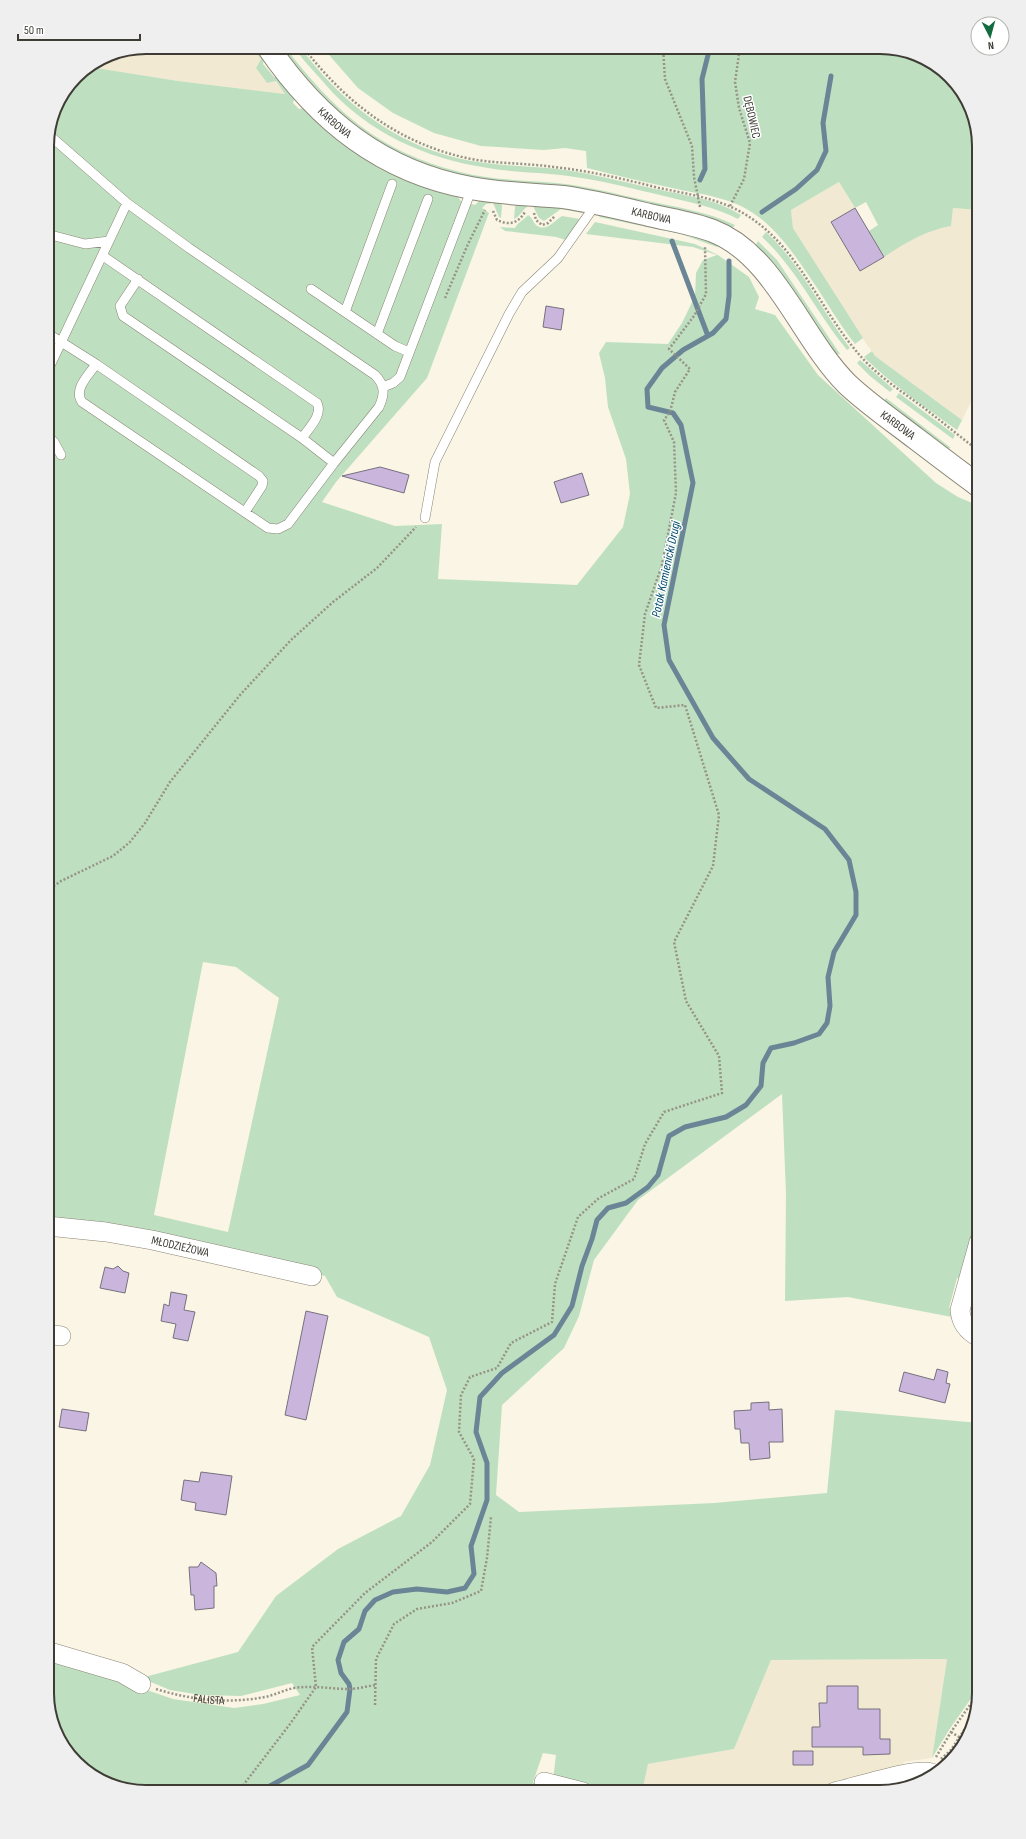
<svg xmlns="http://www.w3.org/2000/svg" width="1026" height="1839" font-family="'Sofia Sans Condensed',sans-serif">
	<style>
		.built { fill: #f1e9d1 }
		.green { fill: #bfe0c0; fill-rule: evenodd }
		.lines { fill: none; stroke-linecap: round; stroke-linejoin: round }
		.stream { stroke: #6a8596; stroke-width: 5 }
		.building { fill: #cab6dd; stroke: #77707e }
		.lane-casing { stroke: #8a8576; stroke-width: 10 }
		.street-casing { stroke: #8a8576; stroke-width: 20 }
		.secondary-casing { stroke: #8a8576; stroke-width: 24 }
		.path { stroke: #969387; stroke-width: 2.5; stroke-dasharray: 2 2; stroke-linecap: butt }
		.lane { stroke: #fff; stroke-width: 9 }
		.street { stroke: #fff; stroke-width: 19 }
		.secondary { stroke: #fff; stroke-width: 22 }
		.labels { text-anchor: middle; stroke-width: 3; stroke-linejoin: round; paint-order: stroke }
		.street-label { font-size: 12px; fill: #3e3c35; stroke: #fff }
		.water-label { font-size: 13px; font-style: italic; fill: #014b70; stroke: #fff }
		.rim { fill: none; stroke: #3e3c35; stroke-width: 2 }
	</style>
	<rect width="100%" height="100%" fill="#faf5e4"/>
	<path class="built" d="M146 47H252L261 59 256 68 267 83 275 81 286 94 178 81 90 67 108 54Z
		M839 182 884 257 902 244 938 228 951 226 953 208 979 210V386L962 420 875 356 854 326 793 228 791 210Z
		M947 1659 932 1758 903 1762 904 1767 834 1787 799 1792H642L648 1764 734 1749 771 1660Z"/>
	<path class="green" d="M252 47H257L264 57 263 64 274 77H279L295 97 293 103 299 109 305 108 457 196 461 201 475 205 480 200H500L502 206 501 218 499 217 493 203 486 204 482 208 489 213 427 378 336 482 322 502 395 526 442 524 438 579 577 585 623 527 630 494 626 459 608 407 605 378 599 353 606 342 668 344 682 323 695 296 696 273 703 260 717 255 693 247 586 234 595 222 695 244 718 255 749 277 759 297 755 309 775 315 818 375 936 483 958 497 979 506V1226L966 1280 957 1278 949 1308 956 1310 957 1318 848 1297 785 1301 786 1194 782 1094 638 1200 594 1260 579 1316 564 1348 502 1405 496 1495 519 1512 714 1503 827 1493 835 1410 979 1423V1687L949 1730 932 1758 947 1659 771 1660 734 1749 648 1764 642 1792H600L553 1780 556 1755 543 1753 533 1782 543 1792H437L355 1789 354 1792H140L91 1775 55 1731 47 1693V1656L173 1699 234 1708 263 1704 300 1695 292 1683 241 1696 201 1695 170 1690 141 1678 238 1652 276 1596 338 1549 401 1516 430 1465 447 1390 429 1337 337 1297 325 1276 152 1235 47 1219V140L55 108 76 76 90 67 178 81 285 94 276 81 267 83 256 68 261 59ZM203 962 236 967 279 998 228 1232 154 1215Z
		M277 47H285C334 111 379 152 460 172 491 180 524 180 556 183 587 186 617 194 648 201 677 207 708 212 735 225L731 230 461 177 401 157 342 119Z
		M295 47H300C339 100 393 143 457 158 493 167 530 165 566 170 596 175 625 182 655 189 684 195 716 199 741 215L738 219C715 207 689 202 664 196 634 189 605 181 575 177 546 172 517 173 488 168 426 159 366 132 325 84 317 74 299 57 295 47Z
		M322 47H887L940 67 971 108 979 146V210L953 208 951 226C927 230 905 243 884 257L869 231 878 225 866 202 855 208 839 182 791 210 793 228 863 338 855 344C825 306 793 239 753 213 730 197 699 194 672 188 644 182 615 175 587 168L586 151 565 148 544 150 481 146 434 133 393 113 358 88Z
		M517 202 583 209 582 213 561 209 544 221 539 218 533 206 530 205C523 208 521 216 514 219L515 207Z
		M602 213 682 231 719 243 717 247 681 234 599 217Z
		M528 215C532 217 533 222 536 225 546 233 555 220 562 216L580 219 575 225 574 231 566 240 556 237 505 231 500 227 515 228C517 223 525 219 528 215Z
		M766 232C801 264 821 310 850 348L847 350C817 314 797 269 762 237Z
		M758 241 777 260 840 354H835L755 246Z
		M872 351 875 356 962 420 957 430C925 407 892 385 864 357Z
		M860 360 893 389 890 392 870 376 857 363Z
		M899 393 955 435 953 439 896 397Z
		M886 398 951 448 945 449 882 403Z"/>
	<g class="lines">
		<path class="stream" d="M700 180 705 169 702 79 710 47
			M762 212 796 189 817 170 826 151 823 123 831 76
			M672 241 708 336
			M265 1792 270 1786 308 1765 347 1712 350 1689 349 1684 341 1673 338 1660 344 1642 359 1629 365 1611 375 1600 393 1592 417 1589 447 1592 465 1588 474 1574 471 1546 487 1500V1463L476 1432 480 1397 502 1373 554 1335 572 1306 582 1266 592 1239 597 1220 608 1208 626 1203 648 1187 658 1175 669 1136 685 1127 726 1117 746 1105 761 1086 763 1063 771 1048 794 1043 819 1034 827 1023 830 1006 828 977 834 952 856 915V892L849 860 825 829 749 779 713 738 669 660 664 625 693 483 681 425 673 413 648 407 647 389 662 368 683 350 713 333 726 319 729 296V261"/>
	</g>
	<path class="building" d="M855 208 884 257 860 271 831 222Z
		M546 306 564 309 561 330 543 327Z
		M380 467 409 475 404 493 342 476Z
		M582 473 589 495 561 503 554 482Z
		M118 1266 123 1271 129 1273 125 1293 100 1288 105 1267 113 1269Z
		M171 1292 187 1295 184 1310 195 1312 188 1341 173 1338 176 1324 161 1321 164 1304 169 1306Z
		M306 1311 328 1316 306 1420 285 1415Z
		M937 1369 948 1372 946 1383 950 1384 945 1403 899 1391 904 1372 934 1380Z
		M769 1402V1410L782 1409 783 1442H769L770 1458 750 1460 749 1443H741L740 1429H735L734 1411 751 1410V1403Z
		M62 1409 89 1413 86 1431 59 1427Z
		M201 1472 232 1476 226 1515 195 1510 196 1503 181 1500 184 1480 199 1482Z
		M201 1562 216 1573 217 1586H214V1608L195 1610 194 1595H191L189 1567H198Z
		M827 1686H858V1709H880V1739H890V1754L863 1755V1747H812V1727H820L819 1703H827Z
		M793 1751H813V1765H793Z"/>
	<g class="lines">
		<defs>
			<path id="lane" d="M48 134 127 203 189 248 375 375C385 385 385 394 379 407L334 463 288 524 278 529 268 528 82 402C73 389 89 375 96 364
				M47 234 85 244 109 241
				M103 256 317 403C323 415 309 428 302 438
				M138 279 120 306 123 316 302 438 334 463
				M311 289 395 346 409 352
				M345 312 392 184
				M47 333 96 364 259 476 263 481 262 486 245 512
				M377 334 428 199
				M47 372 127 203
				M383 387 393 383 400 377 472 188
				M47 435 54 442 61 455
				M425 518 435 462 509 314 522 292 558 258 596 204"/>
			<g id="street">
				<path id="s2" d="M47 1226 106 1232 152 1240 312 1276"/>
				<path d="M47 1334 61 1336"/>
				<path d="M979 1337C967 1331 961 1323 960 1310L979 1242"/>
				<path d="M47 1651 122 1673 141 1684"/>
				<path d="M544 1782 583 1792"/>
				<path d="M834 1792C854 1788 916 1767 932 1773"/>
			</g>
			<g id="secondary">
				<path id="s3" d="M268 47C318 120 382 172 471 188 501 194 532 194 563 197 592 201 620 208 649 215 670 220 692 223 713 231 775 255 801 338 847 384 864 400 883 414 902 428 927 447 953 467 979 486"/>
			</g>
		</defs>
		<use href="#lane" class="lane-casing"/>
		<use href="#street" class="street-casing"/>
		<use href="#secondary" class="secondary-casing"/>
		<g class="path">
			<path d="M303 47C347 104 399 144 471 159 499 164 526 163 554 167 590 171 624 179 659 188 683 193 709 197 731 207 794 235 815 303 857 352 874 373 898 389 920 405 940 420 959 436 979 451"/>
			<path d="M663 47 665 79 692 146 694 177 700 207"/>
			<path d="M730 206 744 179 750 143 739 108 735 82 740 47"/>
			<path d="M493 211 497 220C510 226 518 223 525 212"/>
			<path d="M534 213 536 220 542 225 548 223 555 216"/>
			<path d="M445 298 468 244 485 210"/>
			<path d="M47 891 61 881 113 856 130 842 145 823 170 782 240 695 291 640 333 602 377 568 416 527"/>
			<path id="s1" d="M156 1689C191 1700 228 1704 265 1697 275 1695 284 1690 294 1688 314 1685 330 1689 349 1689 358 1689 367 1686 376 1685"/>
			<path d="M375 1705 376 1659 394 1624 417 1609 452 1603 481 1591 487 1558 491 1517"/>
			<path d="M951 1732 962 1739"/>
			<path d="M936 1757 951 1732 979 1692"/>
			<path d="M941 1759 951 1750 972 1718"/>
			<path d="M238 1792 290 1724 316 1687 312 1647 365 1593 432 1542 470 1504 474 1459 459 1432 461 1395 470 1377 497 1368 511 1343 552 1322 555 1284 578 1217 599 1198 634 1179 645 1144 664 1112 722 1093 719 1056 686 1001 674 942 713 866 719 815 685 705 656 708 639 665 645 614 662 565 676 493 674 442 664 420 670 412 675 392 690 369 669 349 694 316 706 294 705 247"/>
		</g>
		<use href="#lane" class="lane"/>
		<use href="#street" class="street"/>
		<use href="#secondary" class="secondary"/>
	</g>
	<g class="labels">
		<g class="street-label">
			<text transform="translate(752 117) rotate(77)" y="4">DĘBOWIEC</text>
			<text dy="4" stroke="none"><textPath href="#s3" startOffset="101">KARBOWA</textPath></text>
			<text dy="4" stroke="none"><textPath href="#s3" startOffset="437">KARBOWA</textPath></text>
			<text dy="4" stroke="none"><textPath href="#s3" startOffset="772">KARBOWA</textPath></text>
			<text dy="4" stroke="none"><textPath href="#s2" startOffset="135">MŁODZIEŻOWA</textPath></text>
			<text dy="4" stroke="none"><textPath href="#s1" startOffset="54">FALISTA</textPath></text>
		</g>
		<g class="water-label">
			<text transform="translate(665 569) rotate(-78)" y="5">Potok Kamienicki Drugi</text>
		</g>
	</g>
	<path d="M0 0H1026V1839H0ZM146 54H880A92 92 0 0 1 972 146V1693A92 92 0 0 1 880 1785H146A92 92 0 0 1 54 1693V146A92 92 0 0 1 146 54Z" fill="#f0efef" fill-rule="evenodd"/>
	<path class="rim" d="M146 54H880A92 92 0 0 1 972 146V1693A92 92 0 0 1 880 1785H146A92 92 0 0 1 54 1693V146A92 92 0 0 1 146 54Z"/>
	<g transform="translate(990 36) rotate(174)"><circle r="19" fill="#ffffff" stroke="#b2b1ae"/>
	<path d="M0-3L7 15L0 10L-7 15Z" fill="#126c40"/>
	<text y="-6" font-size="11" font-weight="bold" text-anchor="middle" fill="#3e3c35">N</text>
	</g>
	<path d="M18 34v6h122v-6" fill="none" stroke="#3e3c35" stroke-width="2"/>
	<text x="24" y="34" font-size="12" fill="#3e3c35" stroke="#ffffff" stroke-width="3" paint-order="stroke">50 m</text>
</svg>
